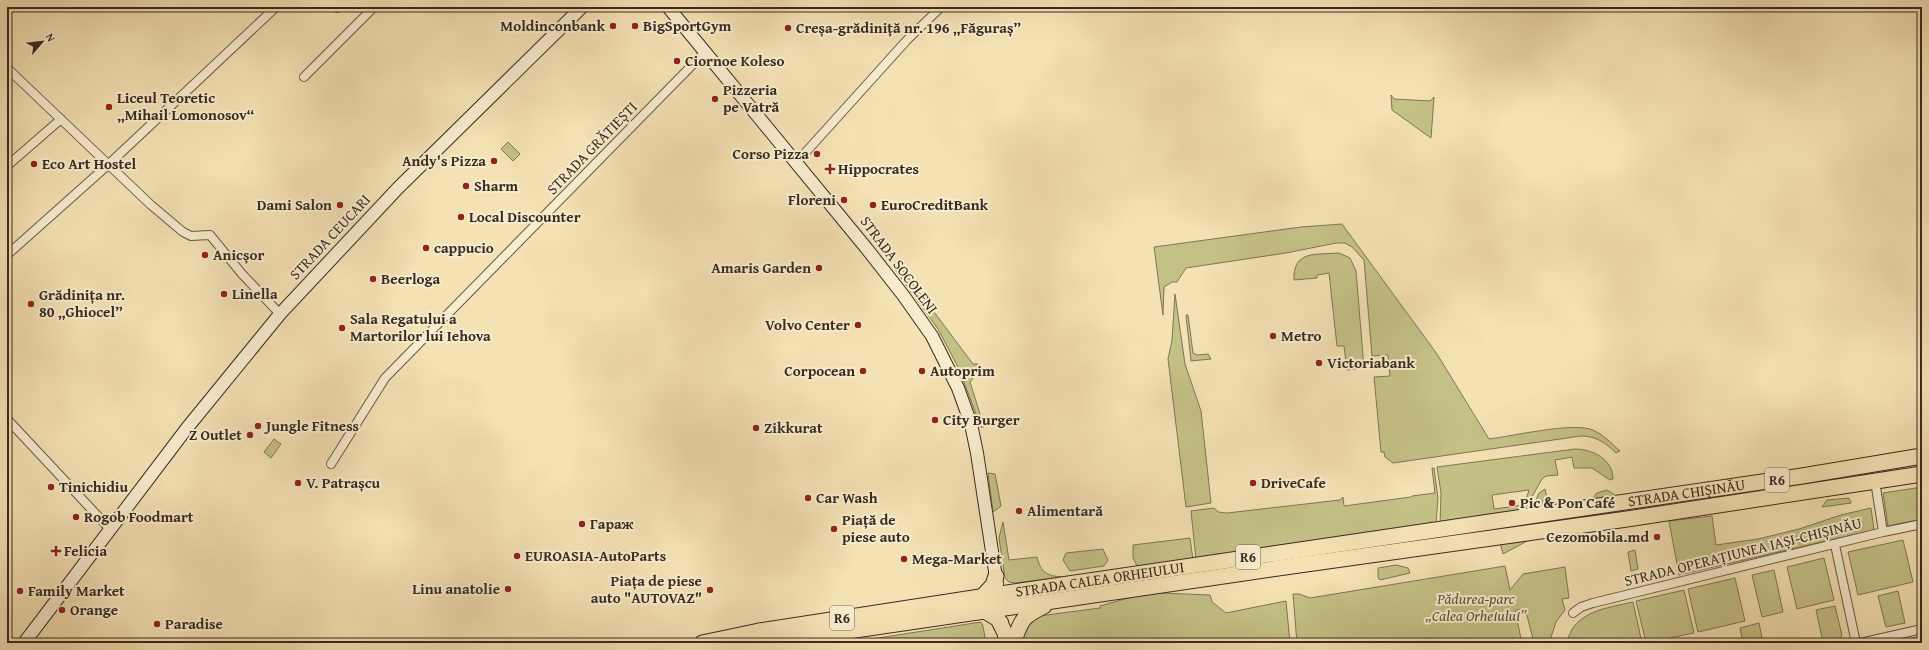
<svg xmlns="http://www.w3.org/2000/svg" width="1929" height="650" font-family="'Gentium Book Plus',serif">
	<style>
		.green { fill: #c4c187; stroke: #7e7654; fill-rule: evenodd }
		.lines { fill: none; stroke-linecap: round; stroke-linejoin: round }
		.street-casing { stroke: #675846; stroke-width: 10 }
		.secondary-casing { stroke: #382a21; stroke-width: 14 }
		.highway-casing { stroke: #382a21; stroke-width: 17 }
		.street { stroke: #f8ecce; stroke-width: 8 }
		.secondary { stroke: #f8ecce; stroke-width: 12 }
		.highway { stroke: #f4e1b4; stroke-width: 15 }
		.poi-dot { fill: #8f2418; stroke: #f8ecce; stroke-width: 1.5 }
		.labels { text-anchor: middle; stroke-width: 4; stroke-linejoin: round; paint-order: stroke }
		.shield { fill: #f8ecce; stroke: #726455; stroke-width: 1 }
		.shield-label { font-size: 14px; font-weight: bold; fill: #382a21 }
		.poi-label { font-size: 15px; font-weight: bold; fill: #382a21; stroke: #f8ecce; text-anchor: start }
		.street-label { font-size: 15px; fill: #382a21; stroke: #f8ecce }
		.park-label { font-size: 15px; font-style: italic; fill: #5b503a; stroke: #f8ecce }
	</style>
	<rect width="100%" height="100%" fill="#f4e1b4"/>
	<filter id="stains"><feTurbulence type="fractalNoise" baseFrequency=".005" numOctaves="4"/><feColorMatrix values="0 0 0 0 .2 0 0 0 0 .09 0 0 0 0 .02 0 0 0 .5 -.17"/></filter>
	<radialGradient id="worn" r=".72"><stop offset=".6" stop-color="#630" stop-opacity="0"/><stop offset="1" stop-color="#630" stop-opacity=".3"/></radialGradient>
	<path class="green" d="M1391 95 1394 99 1430 101 1434 97 1431 138 1392 110Z
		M508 142 520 154 513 161 501 149Z
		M1342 224 1437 354 1489 439C1513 436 1569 423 1590 429 1602 433 1611 443 1620 451L1616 453C1606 443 1596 436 1581 436L1393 463 1385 457 1384 452H1381L1374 377 1390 376 1388 355 1372 356 1364 260 1352 247 1345 243H1336L1286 253 1186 268 1177 282H1172L1164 287 1163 315 1154 247 1301 227Z
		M1339 253 1350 258 1356 271 1364 368 1347 370 1344 346H1337L1329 273 1317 275V278L1294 280C1293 250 1315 255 1339 253Z
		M898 264 973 364H978L981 368 970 382 984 427H981L959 369 938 329 894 268Z
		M1175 294 1185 364 1201 411 1211 503 1186 507 1168 359 1172 340Z
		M1186 315H1188L1193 353 1197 355 1208 354 1211 359 1191 361Z
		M274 439 281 444 271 458 264 452Z
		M1575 449C1592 449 1613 459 1613 479L1610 480 1592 468H1574L1572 457 1555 460 1558 475 1546 476 1542 479 1524 511 1440 525 1441 493 1437 467ZM1529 490 1524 505 1494 509 1492 495Z
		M1432 468H1434L1438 498 1436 524 1196 560 1191 511 1214 508 1218 512 1227 513 1340 500 1343 497 1344 506 1411 497 1412 496 1435 493Z
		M988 473 995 474 1001 506 993 512Z
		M1822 481 1763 493 1634 513 1638 505Z
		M1922 487V519L1888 526 1883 493Z
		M1545 489 1547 498H1550L1548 500 1542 501 1543 506 1537 508 1535 502 1539 493Z
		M1607 490 1615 495 1614 497 1594 500 1593 498 1597 493Z
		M1849 498 1851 503 1822 507 1827 500Z
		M1625 508 1622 511 1394 546 1275 560Z
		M1871 508 1874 530 1679 575 1669 521 1712 516 1716 545 1758 539 1799 529 1841 515Z
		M1003 522 1009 560 1037 557C1041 573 1047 576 1063 577L1015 583 1009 582 1005 578 999 538Z
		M1190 538 1193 560C1174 563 1156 563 1137 566L1133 558V545Z
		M1529 540 1503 554 1500 542Z
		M1903 540 1913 582 1858 595 1848 552Z
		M1103 549 1108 560 1104 566 1070 571 1063 560 1066 553Z
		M1635 550 1638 569 1631 571 1628 552Z
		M1824 558 1834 600 1797 609 1787 567Z
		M1396 565 1408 568 1410 573 1380 580 1378 578V568Z
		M1505 566 1510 590 1523 574 1565 567 1569 598 1562 599 1565 610 1556 622 1549 643H1534L1525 608 1515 611 1522 643H1297L1293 594H1299L1310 598Z
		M1774 570 1783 612 1762 617 1752 575Z
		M1735 578 1745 621 1698 632 1688 589Z
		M1684 590 1694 633 1646 643 1636 601Z
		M1898 591 1905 623 1886 627 1878 596Z
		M1161 593 1210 595 1212 602 1226 613 1286 601 1290 643H1016L1022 625 1039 616 1100 608V606L1132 597Z
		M1633 602 1642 643H1567C1573 611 1607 608 1633 602Z
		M1835 606 1842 635 1840 638 1823 642 1816 610Z
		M981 622 983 626 986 643H865V640Z
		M1759 623 1763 643H1743L1740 628Z
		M1922 636V643H1891Z"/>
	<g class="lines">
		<defs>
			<path id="street" d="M336 7 337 8
				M7 68 151 205 183 232 191 236 210 235 242 274 280 314
				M304 77 374 7
				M796 163 907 40 941 7
				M7 166 61 119
				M7 255 109 164 276 7
				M7 419 109 528
				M331 464 385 378 705 52
				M1875 481 1883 532
				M1835 545 1856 643
				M1573 613 1581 607 1593 603 1883 532 1922 524
				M1860 643 1922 629"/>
			<path id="secondary" d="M668 7 867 249 903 295 932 336 958 388 971 424 977 453 997 584
				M1002 622 1005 643
				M24 643 187 428 280 314 398 188 582 7"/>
			<g id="highway">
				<path d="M983 596 993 585 996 576"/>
				<path d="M985 611 998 619 1004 631"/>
				<path id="s1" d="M702 643 759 631 980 597 1802 476 1922 456"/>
				<path d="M767 643 1299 565 1627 519 1922 474"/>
				<path d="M1013 643C1022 620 1020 618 1044 606"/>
			</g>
		</defs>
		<use href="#street" class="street-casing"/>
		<use href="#secondary" class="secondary-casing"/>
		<use href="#highway" class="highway-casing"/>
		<use href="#street" class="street"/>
		<use href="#secondary" class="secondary"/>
		<use href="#highway" class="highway"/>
	</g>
	<g class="poi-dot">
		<circle cx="613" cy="26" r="4"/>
		<circle cx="635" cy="26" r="4"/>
		<circle cx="788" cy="28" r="4"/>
		<circle cx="677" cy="61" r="4"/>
		<circle cx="715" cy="99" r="4"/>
		<circle cx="109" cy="107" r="4"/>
		<circle cx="817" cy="154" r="4"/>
		<circle cx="494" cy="161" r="4"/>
		<circle cx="34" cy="164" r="4"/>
		<path d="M828 163h4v4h4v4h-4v4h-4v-4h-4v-4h4z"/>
		<circle cx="466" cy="186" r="4"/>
		<circle cx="844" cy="200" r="4"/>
		<circle cx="340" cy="205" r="4"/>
		<circle cx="873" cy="205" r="4"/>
		<circle cx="461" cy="217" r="4"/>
		<circle cx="426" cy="248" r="4"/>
		<circle cx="205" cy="255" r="4"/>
		<circle cx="819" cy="268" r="4"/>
		<circle cx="373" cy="279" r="4"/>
		<circle cx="224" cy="294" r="4"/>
		<circle cx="31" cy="304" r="4"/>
		<circle cx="858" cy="325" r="4"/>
		<circle cx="342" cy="328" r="4"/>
		<circle cx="1273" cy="336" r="4"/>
		<circle cx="1319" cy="363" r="4"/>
		<circle cx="863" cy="371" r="4"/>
		<circle cx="922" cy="371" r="4"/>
		<circle cx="935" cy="420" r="4"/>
		<circle cx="258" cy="426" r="4"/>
		<circle cx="756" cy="428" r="4"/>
		<circle cx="250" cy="435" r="4"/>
		<circle cx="298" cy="483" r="4"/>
		<circle cx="1253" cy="483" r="4"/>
		<circle cx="51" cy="487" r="4"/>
		<circle cx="808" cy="498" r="4"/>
		<circle cx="1512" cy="503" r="4"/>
		<circle cx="1019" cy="511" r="4"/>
		<circle cx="76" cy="517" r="4"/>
		<circle cx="582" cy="524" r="4"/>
		<circle cx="834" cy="529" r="4"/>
		<circle cx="1657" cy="537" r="4"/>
		<path d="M54 545h4v4h4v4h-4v4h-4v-4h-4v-4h4z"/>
		<circle cx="517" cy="556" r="4"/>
		<circle cx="904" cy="559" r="4"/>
		<circle cx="508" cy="589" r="4"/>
		<circle cx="710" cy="590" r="4"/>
		<circle cx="20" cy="591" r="4"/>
		<circle cx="62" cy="610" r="4"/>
		<circle cx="157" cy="624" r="4"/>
	</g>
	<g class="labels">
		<g class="shield">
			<rect x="1765" y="468" width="24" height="24" rx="3"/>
			<rect x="1236" y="545" width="24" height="24" rx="3"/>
			<rect x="830" y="606" width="24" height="24" rx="3"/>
		</g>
		<g class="shield-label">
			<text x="1777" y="485">R6</text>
			<text x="1248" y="562">R6</text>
			<text x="842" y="623">R6</text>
		</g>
		<g class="poi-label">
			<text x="605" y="31" text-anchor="end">Moldinconbank</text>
			<text x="643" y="31">BigSportGym</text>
			<text x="796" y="33">Creșa-grădiniță nr. 196 „Făguraș”</text>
			<text x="685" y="66">Ciornoe Koleso</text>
			<text x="723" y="95">Pizzeria<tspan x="723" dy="17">pe Vatră</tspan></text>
			<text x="117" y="103">Liceul Teoretic<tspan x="117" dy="17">„Mihail Lomonosov“</tspan></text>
			<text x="809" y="159" text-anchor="end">Corso Pizza</text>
			<text x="486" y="166" text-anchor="end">Andy's Pizza</text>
			<text x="42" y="169">Eco Art Hostel</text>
			<text x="838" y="174">Hippocrates</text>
			<text x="474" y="191">Sharm</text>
			<text x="836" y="205" text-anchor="end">Floreni</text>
			<text x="332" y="210" text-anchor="end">Dami Salon</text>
			<text x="881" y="210">EuroCreditBank</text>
			<text x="469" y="222">Local Discounter</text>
			<text x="434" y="253">cappucio</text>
			<text x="213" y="260">Anicșor</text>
			<text x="811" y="273" text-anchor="end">Amaris Garden</text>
			<text x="381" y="284">Beerloga</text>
			<text x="232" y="299">Linella</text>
			<text x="39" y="300">Grădinița nr.<tspan x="39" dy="17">80 „Ghiocel”</tspan></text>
			<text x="350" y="324">Sala Regatului a<tspan x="350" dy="17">Martorilor lui Iehova</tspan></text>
			<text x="850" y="330" text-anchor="end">Volvo Center</text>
			<text x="1281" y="341">Metro</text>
			<text x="1327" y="368">Victoriabank</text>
			<text x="855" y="376" text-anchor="end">Corpocean</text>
			<text x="930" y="376">Autoprim</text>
			<text x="943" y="425">City Burger</text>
			<text x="266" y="431">Jungle Fitness</text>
			<text x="764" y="433">Zikkurat</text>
			<text x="242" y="440" text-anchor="end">Z Outlet</text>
			<text x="306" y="488">V. Patrașcu</text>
			<text x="1261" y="488">DriveCafe</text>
			<text x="59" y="492">Tinichidiu</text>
			<text x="816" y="503">Car Wash</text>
			<text x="1520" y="508">Pic &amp; Pon Café</text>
			<text x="1027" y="516">Alimentară</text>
			<text x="84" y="522">Rogob Foodmart</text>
			<text x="842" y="525">Piață de<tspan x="842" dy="17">piese auto</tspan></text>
			<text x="590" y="529">Гараж</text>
			<text x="1649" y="542" text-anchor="end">Cezomobila.md</text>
			<text x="64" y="556">Felicia</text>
			<text x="525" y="561">EUROASIA-AutoParts</text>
			<text x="912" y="564">Mega-Market</text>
			<text x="702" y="586" text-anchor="end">Piața de piese<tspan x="702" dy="17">auto "AUTOVAZ"</tspan></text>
			<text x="500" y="594" text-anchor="end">Linu anatolie</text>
			<text x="28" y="596">Family Market</text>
			<text x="70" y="615">Orange</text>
			<text x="165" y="629">Paradise</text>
		</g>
		<g class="street-label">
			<text transform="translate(592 148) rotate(-46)" y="5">STRADA GRĂTIEȘTI</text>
			<text transform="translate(330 237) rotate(-47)" y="5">STRADA CEUCARI</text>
			<text transform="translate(899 265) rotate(53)" y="5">STRADA SOCOLENI</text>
			<text dy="5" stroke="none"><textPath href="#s1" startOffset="996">STRADA CHIȘINĂU</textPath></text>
			<text transform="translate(1743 552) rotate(-14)" y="5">STRADA OPERAȚIUNEA IAȘI-CHIȘINĂU</text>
			<text dy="5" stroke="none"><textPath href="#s1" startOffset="403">STRADA CALEA ORHEIULUI</textPath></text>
		</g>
		<g class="park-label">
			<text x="1476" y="604">Pădurea-parc<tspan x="1476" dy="17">„Calea Orheiului”</tspan></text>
		</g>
	</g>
	<rect width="1929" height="650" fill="none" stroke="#f4e1b4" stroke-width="24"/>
	<rect x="8" y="8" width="1913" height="634" fill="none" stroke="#382a21" stroke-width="2"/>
	<rect x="12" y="12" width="1905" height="626" fill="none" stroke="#382a21"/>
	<g transform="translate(42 42) rotate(62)" stroke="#f8ecce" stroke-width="3" paint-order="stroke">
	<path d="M0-3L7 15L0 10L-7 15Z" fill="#382a21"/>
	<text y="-6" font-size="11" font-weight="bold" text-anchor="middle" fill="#382a21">N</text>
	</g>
	<rect width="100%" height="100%" filter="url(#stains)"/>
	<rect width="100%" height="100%" fill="url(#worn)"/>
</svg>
